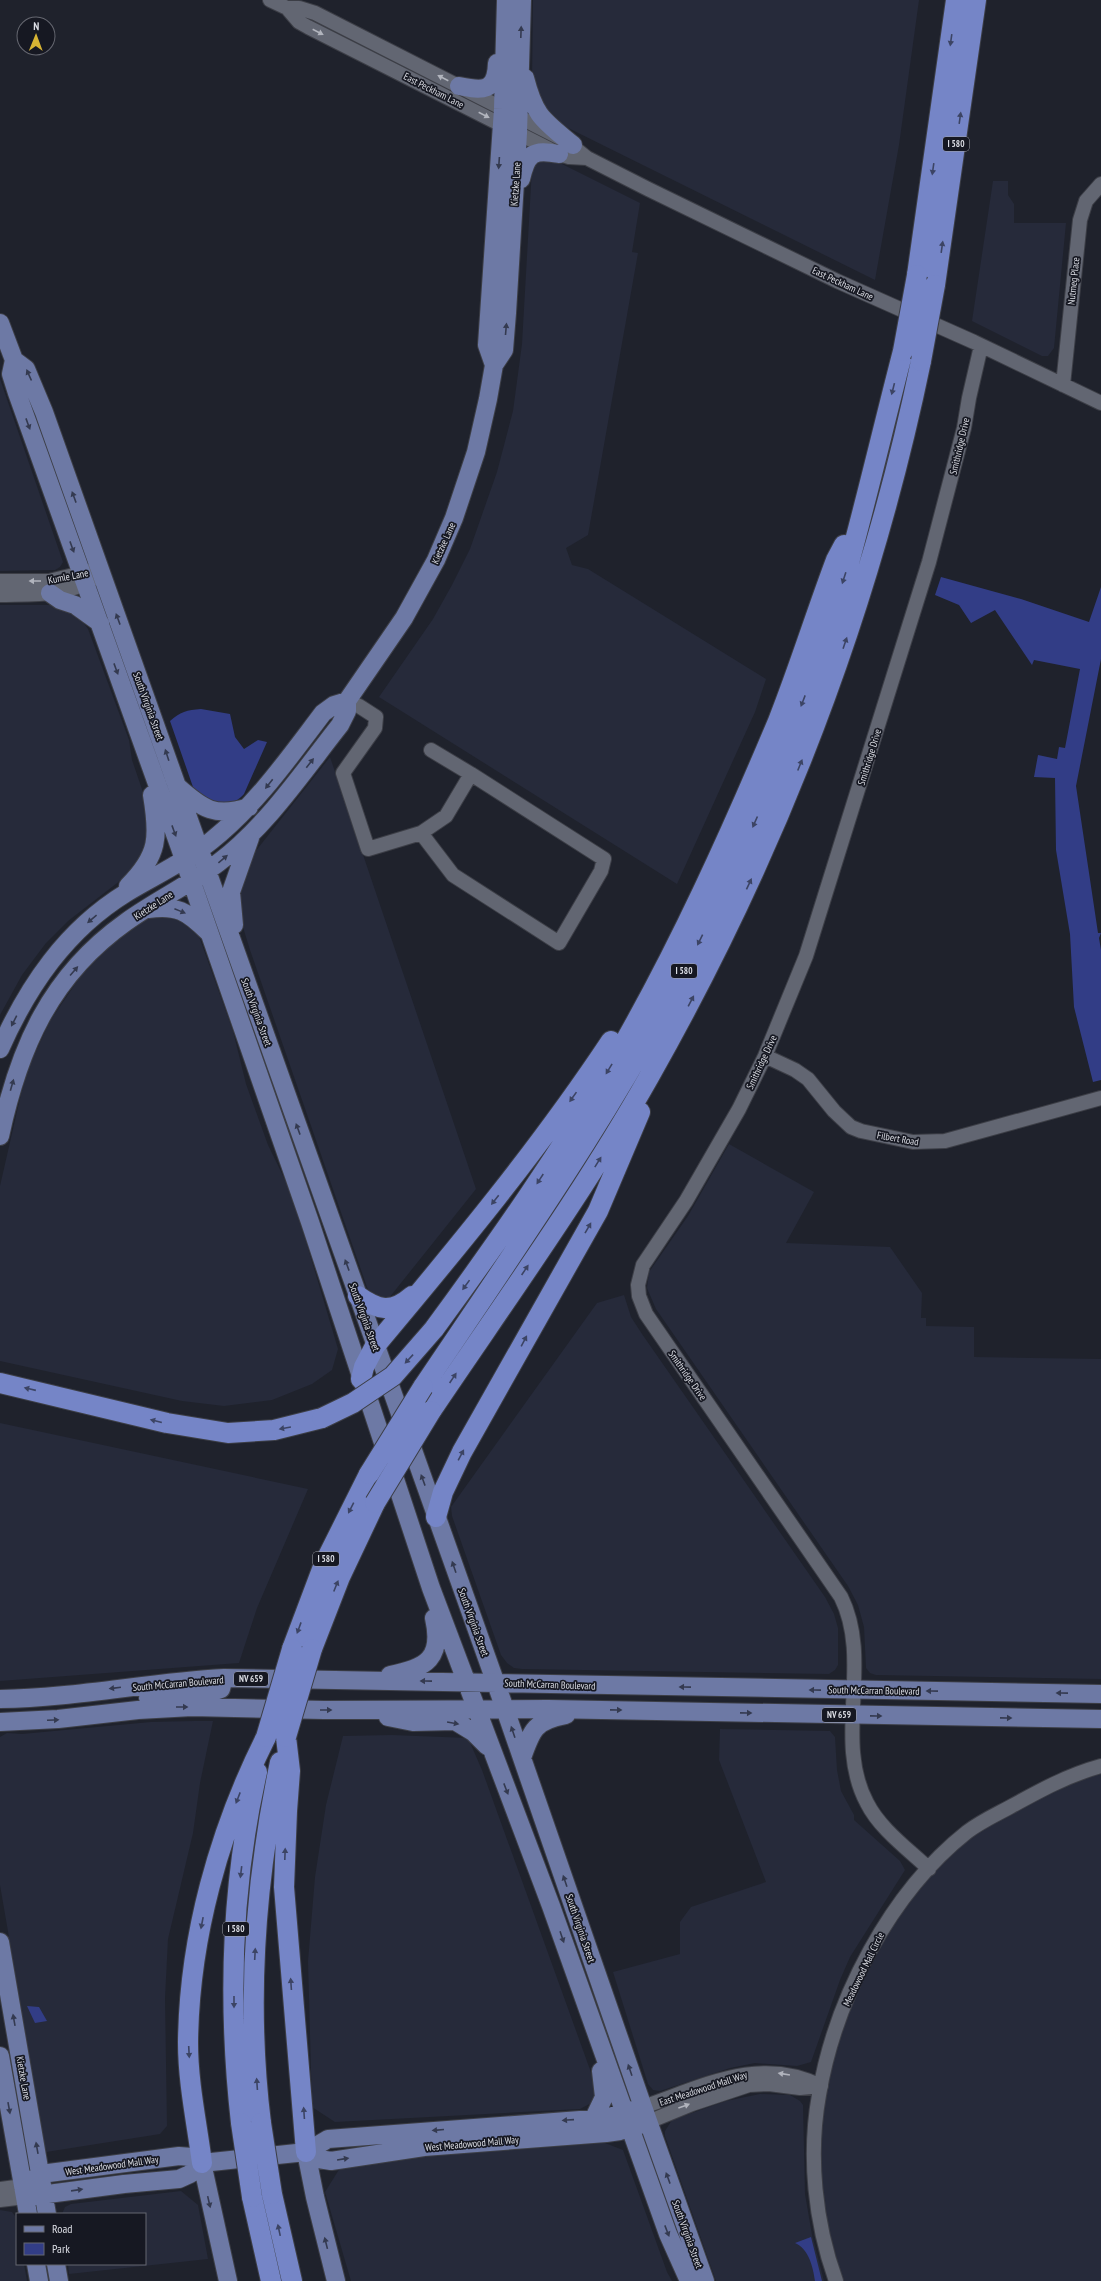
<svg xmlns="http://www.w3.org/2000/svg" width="1101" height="2281" font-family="'PT Sans Narrow',sans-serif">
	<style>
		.built { fill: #262a3a }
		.green { fill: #323d86 }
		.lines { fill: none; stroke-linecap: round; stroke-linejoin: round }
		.minor-casing { stroke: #3c3e46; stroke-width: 16 }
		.major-casing { stroke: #3c3e46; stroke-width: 20 }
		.highway-casing { stroke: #3c3e46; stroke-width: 22 }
		.minor { stroke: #626672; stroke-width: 14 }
		.major { stroke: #6d79a5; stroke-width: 18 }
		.highway { stroke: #7585c7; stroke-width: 20 }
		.highway-bridge-casing { stroke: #3c3e46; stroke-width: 22; stroke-linecap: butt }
		.highway-bridge { stroke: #7585c7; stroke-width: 20 }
		.oneway { fill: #b1b4bd }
		.oneway2 { fill: #343a50 }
		.oneway3 { fill: #3c4464 }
		.labels { text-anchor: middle; stroke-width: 3.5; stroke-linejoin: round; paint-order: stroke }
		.shield { fill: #161822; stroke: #a1a3aa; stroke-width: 1 }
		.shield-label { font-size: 9px; font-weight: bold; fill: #dcdee5 }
		.street-label { font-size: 10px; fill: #dcdee5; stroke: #161822 }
	</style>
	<rect width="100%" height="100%" fill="#1f222c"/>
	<path class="built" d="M533 0H919L899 145 875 280 550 119 532 81Z
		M550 158 640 203 632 252 638 253 588 535 566 548 572 565 588 569 766 679 755 712 677 884 379 697 433 619 452 585 470 549 497 472 513 411 522 344 532 168 535 162Z
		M993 181H1008V195L1014 204V223H1066L1054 348 1048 356H1042L972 321Z
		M0 379 63 562 60 567 55 570 0 571Z
		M0 605H60L79 616 88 629 129 740 132 760 146 801 148 839 142 859 130 873 68 921 46 943 22 975 0 1015Z
		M330 757 476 1189 389 1298 382 1300 374 1297 368 1290 250 950 239 914V889L255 852Z
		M162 914 177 915 196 928 233 1031 246 1084 268 1145 287 1184 297 1211 338 1349 332 1370 312 1384 272 1400 224 1406 182 1401 0 1361V1186L21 1094 29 1066 50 1021 80 977 109 947 148 918Z
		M729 1144 814 1192 786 1243 890 1247 922 1293 921 1318H926V1326L974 1327V1357L1101 1359V1679L876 1675 870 1673 866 1668 864 1627 858 1605 848 1586 656 1309 647 1288 649 1272 688 1216Z
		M624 1295 631 1317 642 1334 825 1597 834 1614 838 1628V1665L835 1670 829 1674 522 1669 514 1668 507 1663 501 1655 452 1516 451 1507 597 1303Z
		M0 1423 308 1489 257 1608 239 1663 0 1681Z
		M194 1721H213L200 1783 193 1833 168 1939 165 1998 167 2126 160 2134 46 2152 0 1885V1737L7 1733 22 1734 151 1722Z
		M720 1729 830 1731 835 1737 837 1770 841 1791 854 1815V1820L900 1861 905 1870 850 1957 840 1980 811 2062 797 2066 755 2063 730 2068 660 2091 653 2090 648 2084 613 1972 680 1954V1922L691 1907 766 1882 719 1760Z
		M392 1735 468 1738 482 1770 597 2089 593 2102 580 2109 335 2122 312 2107 308 1961 315 1877 326 1805 343 1736Z
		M1101 1770V2281H843L824 2213 818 2130 835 2049 848 2010 902 1907 928 1877 958 1847 1020 1804Z
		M760 2094 790 2095 800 2101 803 2105 805 2194 812 2235 824 2281H716L665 2136V2131L672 2120 726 2101Z
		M605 2143 623 2150 667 2272 672 2281H351L325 2192 340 2168 417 2157Z
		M181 2191 198 2205 208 2259 69 2274 68 2264H145V2214H62L65 2207 71 2204Z
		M0 2210 12 2212 15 2216 17 2264H24L27 2281H0Z"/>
	<path class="green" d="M941 577 1021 599 1089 622 1101 587V659L1076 786 1098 933H1101L1099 938 1101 950V1080L1093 1082 1074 1007 1070 934 1056 850 1055 778 1034 777 1038 755 1057 759 1059 747 1065 748 1080 669 1034 660 1032 665 995 610 971 623 959 605 935 595Z
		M201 709 230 714 235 737 244 749 258 740 267 742 244 794C230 811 204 803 193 787L170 721C180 712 187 710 201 709Z
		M27 2006 39 2007 47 2021 35 2023Z
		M811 2237 822 2281H815C813 2267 809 2249 795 2243Z"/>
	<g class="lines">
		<defs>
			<path id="minor" d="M270 0 287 8 299 22 308 27 559 154 569 157 587 158
				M287 8H299L315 13 566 141 587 158 648 189 837 281 974 342 1101 403
				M1063 385 1080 220 1086 201 1101 184
				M0 581H49L90 571
				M0 595C31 594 68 597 94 578
				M347 701 359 706 376 717 375 728 343 773 368 849 421 833 446 816 471 774 431 750
				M421 833 453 875 559 943 601 871 604 859 471 774
				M765 1056 795 1070 808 1079 834 1111 851 1127 861 1131 913 1142 945 1141 1101 1098
				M929 1869C908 1849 880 1829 867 1803 833 1740 873 1661 841 1597L646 1314 639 1296 638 1285 643 1265 686 1201 739 1109 765 1056 806 956 929 562 964 428 969 398 981 346
				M643 2107C702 2087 759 2055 821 2086
				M648 2122 692 2104 749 2085 769 2084 800 2088 821 2086
				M0 2189 23 2186
				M0 2200 25 2197
				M836 2281C815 2223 808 2156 819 2095 835 1999 890 1893 967 1832 980 1822 995 1815 1010 1807 1039 1791 1068 1775 1101 1766"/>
			<path id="major" d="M525 78C535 117 543 120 573 145
				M459 86C483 91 496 92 497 63
				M521 179C527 153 533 149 559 154
				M0 323 14 360 11 374 17 393 180 848 310 1222 431 1588 551 1906 668 2234 689 2281
				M14 360 26 369 44 412 505 1709 643 2107 705 2281
				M494 365 504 350 507 313 518 133 522 0
				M50 593 60 600 75 605 100 623
				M178 787C203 809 215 818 249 807
				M128 886C159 855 159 837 152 795
				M148 909C177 905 187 911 208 932
				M234 925 231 892 250 838
				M0 1049C28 986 66 930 126 893 154 876 185 862 211 841 256 805 288 759 323 713L334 705 347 701 404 618 436 560 454 518 476 452 488 399 494 365 487 345 503 109 506 0
				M0 1136C19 1048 50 976 126 922 155 901 189 885 218 863 267 826 302 773 340 725L347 711V701
				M390 1675C427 1668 443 1658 434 1618
				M148 1698 215 1691 221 1689 224 1678
				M0 1699C75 1698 149 1682 224 1678L1101 1694
				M388 1717 413 1722 455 1721 473 1732 487 1746
				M0 1722 58 1719 138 1710 192 1707 324 1710 548 1709 1101 1719
				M522 1758C532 1729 535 1721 566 1715
				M0 1942 47 2214
				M0 2056 28 2214
				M594 2118 604 2097 601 2071
				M306 2152 319 2159 331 2161 424 2147 606 2133 620 2131 640 2125
				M306 2152 315 2197 336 2281
				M202 2163 228 2281
				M23 2186 41 2174 179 2156 192 2157 202 2163
				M25 2197 124 2184 179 2179 190 2174 202 2163 306 2152 328 2139 606 2118 634 2110
				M36 2264 39 2281
				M56 2264 59 2281"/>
			<path id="highway" d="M917 275 956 0
				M935 285 976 0
				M358 1296C378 1310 391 1314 412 1296
				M434 1329C500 1239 563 1149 619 1052 680 946 731 833 778 721 799 668 816 613 836 560L844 545
				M361 1379 364 1367 375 1346C458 1247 540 1148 611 1041
				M0 1383 167 1423 228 1433 274 1430 322 1418
				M423 1387C520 1243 620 1101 698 946 756 829 812 696 847 570 867 498 884 424 903 351
				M431 1411C505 1301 584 1192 649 1077 776 853 869 612 921 361
				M436 1517 443 1492 462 1452 598 1211 640 1112
				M292 1649 324 1564 369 1474
				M312 1649 340 1577 375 1503
				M286 1737 290 1771 287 1811 284 1887 306 2152
				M241 2123C228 2007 231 1886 257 1772
				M261 2123C246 2002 255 1881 280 1762
				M202 2163C197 2124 188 2083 188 2043 189 1938 219 1831 266 1737
				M272 2194 292 2281
				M252 2197 271 2281"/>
		</defs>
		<use href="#minor" class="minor-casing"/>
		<use href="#major" class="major-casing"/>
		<use href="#highway" class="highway-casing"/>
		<use href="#minor" class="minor"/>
		<use href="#major" class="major"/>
		<use href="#highway" class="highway"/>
		<defs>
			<path id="highway-bridge" d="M903 351 917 275
				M921 361 935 285
				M322 1418 353 1403 393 1376 434 1329
				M369 1474 423 1387
				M375 1503 431 1411
				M266 1737 292 1649
				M286 1737 312 1649
				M241 2123 252 2197
				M261 2123 272 2194"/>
		</defs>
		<use href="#highway-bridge" class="highway-bridge-casing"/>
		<use href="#highway-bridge" class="highway-bridge"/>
	</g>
	<defs><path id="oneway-solid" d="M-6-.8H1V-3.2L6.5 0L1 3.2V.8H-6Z"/></defs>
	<g class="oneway">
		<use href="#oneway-solid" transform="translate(318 32) rotate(27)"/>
		<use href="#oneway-solid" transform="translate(443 78) rotate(-153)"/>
		<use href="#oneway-solid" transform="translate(484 115) rotate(27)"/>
		<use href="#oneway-solid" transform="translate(35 581) rotate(180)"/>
		<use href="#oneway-solid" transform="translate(784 2074) rotate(-171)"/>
		<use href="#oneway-solid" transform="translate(684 2106) rotate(-20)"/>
	</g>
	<g class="oneway2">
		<use href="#oneway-solid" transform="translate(521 32) rotate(-88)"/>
		<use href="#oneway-solid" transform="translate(499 163) rotate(94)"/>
		<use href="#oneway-solid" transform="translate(506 329) rotate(-85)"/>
		<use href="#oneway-solid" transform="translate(29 375) rotate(-114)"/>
		<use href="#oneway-solid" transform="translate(28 424) rotate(70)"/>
		<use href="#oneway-solid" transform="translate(74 497) rotate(-110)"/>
		<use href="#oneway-solid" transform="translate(72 547) rotate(70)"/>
		<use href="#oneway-solid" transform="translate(118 619) rotate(-110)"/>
		<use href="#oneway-solid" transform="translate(116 669) rotate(70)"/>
		<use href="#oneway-solid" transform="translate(167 755) rotate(-108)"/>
		<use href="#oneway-solid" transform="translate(310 763) rotate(-52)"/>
		<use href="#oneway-solid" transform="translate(269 784) rotate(128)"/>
		<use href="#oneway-solid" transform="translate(174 831) rotate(70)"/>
		<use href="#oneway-solid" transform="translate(223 859) rotate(-40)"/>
		<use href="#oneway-solid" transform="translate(180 911) rotate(22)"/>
		<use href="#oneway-solid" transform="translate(92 919) rotate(140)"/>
		<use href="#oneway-solid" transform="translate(74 971) rotate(-49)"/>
		<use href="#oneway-solid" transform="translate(14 1021) rotate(117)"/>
		<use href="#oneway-solid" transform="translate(12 1085) rotate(-74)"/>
		<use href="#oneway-solid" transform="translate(298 1129) rotate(-110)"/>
		<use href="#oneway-solid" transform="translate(347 1265) rotate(-110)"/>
		<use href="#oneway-solid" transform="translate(423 1480) rotate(-110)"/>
		<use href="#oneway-solid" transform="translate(454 1567) rotate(-109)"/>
		<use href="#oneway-solid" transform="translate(426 1681) rotate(-179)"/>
		<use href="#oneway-solid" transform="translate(685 1687) rotate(-179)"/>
		<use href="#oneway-solid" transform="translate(115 1688) rotate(173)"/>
		<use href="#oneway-solid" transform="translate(815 1690) rotate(-179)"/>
		<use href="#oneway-solid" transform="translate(932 1691) rotate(-179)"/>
		<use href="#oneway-solid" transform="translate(1062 1693) rotate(-179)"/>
		<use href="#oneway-solid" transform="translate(182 1707)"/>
		<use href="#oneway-solid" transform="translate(326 1710)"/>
		<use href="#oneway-solid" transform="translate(616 1710) rotate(1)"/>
		<use href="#oneway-solid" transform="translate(746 1713) rotate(1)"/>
		<use href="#oneway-solid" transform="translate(876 1716) rotate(1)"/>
		<use href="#oneway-solid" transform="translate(1006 1718) rotate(1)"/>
		<use href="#oneway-solid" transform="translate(53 1720) rotate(-3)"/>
		<use href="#oneway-solid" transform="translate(453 1723) rotate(10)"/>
		<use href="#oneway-solid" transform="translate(513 1732) rotate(-109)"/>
		<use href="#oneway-solid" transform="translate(506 1789) rotate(69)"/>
		<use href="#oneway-solid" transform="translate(565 1881) rotate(-109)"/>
		<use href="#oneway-solid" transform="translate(562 1937) rotate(71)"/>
		<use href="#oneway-solid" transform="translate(14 2020) rotate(-100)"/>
		<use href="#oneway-solid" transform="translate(630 2070) rotate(-109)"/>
		<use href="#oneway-solid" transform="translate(9 2108) rotate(80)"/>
		<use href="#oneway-solid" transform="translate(568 2120) rotate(176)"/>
		<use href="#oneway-solid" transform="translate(438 2130) rotate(175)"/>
		<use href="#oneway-solid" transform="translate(37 2148) rotate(-100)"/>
		<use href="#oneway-solid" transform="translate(343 2159) rotate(-9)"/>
		<use href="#oneway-solid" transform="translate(668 2178) rotate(-110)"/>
		<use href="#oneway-solid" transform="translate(77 2190) rotate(-8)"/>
		<use href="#oneway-solid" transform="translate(209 2202) rotate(77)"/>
		<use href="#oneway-solid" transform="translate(667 2231) rotate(69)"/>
		<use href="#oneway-solid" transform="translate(326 2243) rotate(-104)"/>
	</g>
	<g class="oneway3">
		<use href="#oneway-solid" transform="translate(951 40) rotate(98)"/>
		<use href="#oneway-solid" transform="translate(960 118) rotate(-82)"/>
		<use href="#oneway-solid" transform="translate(933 169) rotate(98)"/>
		<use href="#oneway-solid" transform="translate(942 247) rotate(-82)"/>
		<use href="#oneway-solid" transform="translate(893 389) rotate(104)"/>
		<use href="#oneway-solid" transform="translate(844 578) rotate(108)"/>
		<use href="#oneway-solid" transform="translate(845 643) rotate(-71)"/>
		<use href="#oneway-solid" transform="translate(803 701) rotate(111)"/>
		<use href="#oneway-solid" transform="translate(800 765) rotate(-68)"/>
		<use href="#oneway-solid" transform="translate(755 822) rotate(114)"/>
		<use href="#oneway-solid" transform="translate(749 884) rotate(-65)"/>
		<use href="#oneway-solid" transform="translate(700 940) rotate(116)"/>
		<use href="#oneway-solid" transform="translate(691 1001) rotate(-62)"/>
		<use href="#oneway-solid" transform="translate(609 1069) rotate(121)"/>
		<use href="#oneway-solid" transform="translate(573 1097) rotate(125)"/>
		<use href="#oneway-solid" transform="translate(598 1162) rotate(-58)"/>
		<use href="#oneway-solid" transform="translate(540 1179) rotate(123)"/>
		<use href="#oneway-solid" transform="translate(495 1200) rotate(128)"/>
		<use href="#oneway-solid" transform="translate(588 1228) rotate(-60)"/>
		<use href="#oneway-solid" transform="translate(525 1270) rotate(-56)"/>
		<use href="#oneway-solid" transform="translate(466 1285) rotate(126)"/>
		<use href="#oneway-solid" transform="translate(524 1341) rotate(-62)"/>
		<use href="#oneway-solid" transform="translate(409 1359) rotate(133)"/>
		<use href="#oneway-solid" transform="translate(453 1378) rotate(-56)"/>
		<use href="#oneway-solid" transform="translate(30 1389) rotate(-167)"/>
		<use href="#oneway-solid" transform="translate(156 1421) rotate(-166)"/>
		<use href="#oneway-solid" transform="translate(285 1428) rotate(170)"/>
		<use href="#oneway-solid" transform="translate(461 1455) rotate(-62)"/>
		<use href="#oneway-solid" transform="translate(351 1508) rotate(117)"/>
		<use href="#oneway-solid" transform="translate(336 1586) rotate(-68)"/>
		<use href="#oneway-solid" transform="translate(299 1628) rotate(110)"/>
		<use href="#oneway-solid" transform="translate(238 1798) rotate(111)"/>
		<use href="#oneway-solid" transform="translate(285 1854) rotate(-88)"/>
		<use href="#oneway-solid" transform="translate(241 1872) rotate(97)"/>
		<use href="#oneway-solid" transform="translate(202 1923) rotate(101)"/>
		<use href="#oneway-solid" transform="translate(255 1954) rotate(-87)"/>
		<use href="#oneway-solid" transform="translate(291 1984) rotate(-94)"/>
		<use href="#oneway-solid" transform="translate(234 2002) rotate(90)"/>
		<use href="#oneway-solid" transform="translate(189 2052) rotate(87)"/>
		<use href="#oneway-solid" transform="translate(257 2084) rotate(-94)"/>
		<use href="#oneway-solid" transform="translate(304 2113) rotate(-94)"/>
		<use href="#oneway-solid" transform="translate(279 2230) rotate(-102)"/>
	</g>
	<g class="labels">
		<g class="shield">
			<rect x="943" y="137" width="26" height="14" rx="3"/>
			<rect x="671" y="964" width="26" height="14" rx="3"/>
			<rect x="313" y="1552" width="26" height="14" rx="3"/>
			<rect x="234" y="1672" width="34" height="14" rx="3"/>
			<rect x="822" y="1708" width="34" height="14" rx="3"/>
			<rect x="223" y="1922" width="26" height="14" rx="3"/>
		</g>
		<g class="shield-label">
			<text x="956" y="147">I 580</text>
			<text x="684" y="974">I 580</text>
			<text x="326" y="1562">I 580</text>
			<text x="251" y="1682">NV 659</text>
			<text x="839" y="1718">NV 659</text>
			<text x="236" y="1932">I 580</text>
		</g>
		<g class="street-label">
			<text transform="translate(434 90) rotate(27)" y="4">East Peckham Lane</text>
			<text transform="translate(515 184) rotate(-86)" y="4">Kietzke Lane</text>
			<text transform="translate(1073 281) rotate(-84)" y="4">Nutmeg Place</text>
			<text transform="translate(843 283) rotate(25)" y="4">East Peckham Lane</text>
			<text transform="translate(959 446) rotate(-77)" y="4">Smithridge Drive</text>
			<text transform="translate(443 543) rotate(-66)" y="4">Kietzke Lane</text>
			<text transform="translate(68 576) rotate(-11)" y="4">Kumle Lane</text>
			<text transform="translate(149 706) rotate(70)" y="4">South Virginia Street</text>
			<text transform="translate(869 757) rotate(-73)" y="4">Smithridge Drive</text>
			<text transform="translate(153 905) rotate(-33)" y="4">Kietzke Lane</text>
			<text transform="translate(257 1012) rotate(70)" y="4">South Virginia Street</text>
			<text transform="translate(761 1062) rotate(-65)" y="4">Smithridge Drive</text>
			<text transform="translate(898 1138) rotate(10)" y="4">Filbert Road</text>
			<text transform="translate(365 1317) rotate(70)" y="4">South Virginia Street</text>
			<text transform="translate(688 1375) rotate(55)" y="4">Smithridge Drive</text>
			<text transform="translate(474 1622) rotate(70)" y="4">South Virginia Street</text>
			<text transform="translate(178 1683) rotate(-5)" y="4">South McCarran Boulevard</text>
			<text transform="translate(550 1684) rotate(2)" y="4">South McCarran Boulevard</text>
			<text transform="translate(874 1690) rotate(1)" y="4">South McCarran Boulevard</text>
			<text transform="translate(581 1928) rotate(71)" y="4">South Virginia Street</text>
			<text transform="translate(863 1969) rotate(-64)" y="4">Meadowood Mall Circle</text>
			<text transform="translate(24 2078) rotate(80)" y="4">Kietzke Lane</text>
			<text transform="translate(703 2088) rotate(-18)" y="4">East Meadowood Mall Way</text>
			<text transform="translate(472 2143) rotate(-5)" y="4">West Meadowood Mall Way</text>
			<text transform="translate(112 2165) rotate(-8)" y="4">West Meadowood Mall Way</text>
			<text transform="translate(688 2234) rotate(70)" y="4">South Virginia Street</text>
		</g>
	</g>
	<rect x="16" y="2213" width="130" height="52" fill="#161822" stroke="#656770"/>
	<rect x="24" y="2226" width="20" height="6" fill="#6d79a5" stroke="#656770"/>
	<text x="52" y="2233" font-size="12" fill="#dcdee5">Road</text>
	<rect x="24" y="2243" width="20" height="12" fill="#323d86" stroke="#656770"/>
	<text x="52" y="2253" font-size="12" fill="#dcdee5">Park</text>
	<g transform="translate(36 36) rotate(1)"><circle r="19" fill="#161822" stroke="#656770"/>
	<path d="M0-3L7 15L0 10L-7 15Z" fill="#d7b434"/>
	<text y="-6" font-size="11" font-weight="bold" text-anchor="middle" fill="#dcdee5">N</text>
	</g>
</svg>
